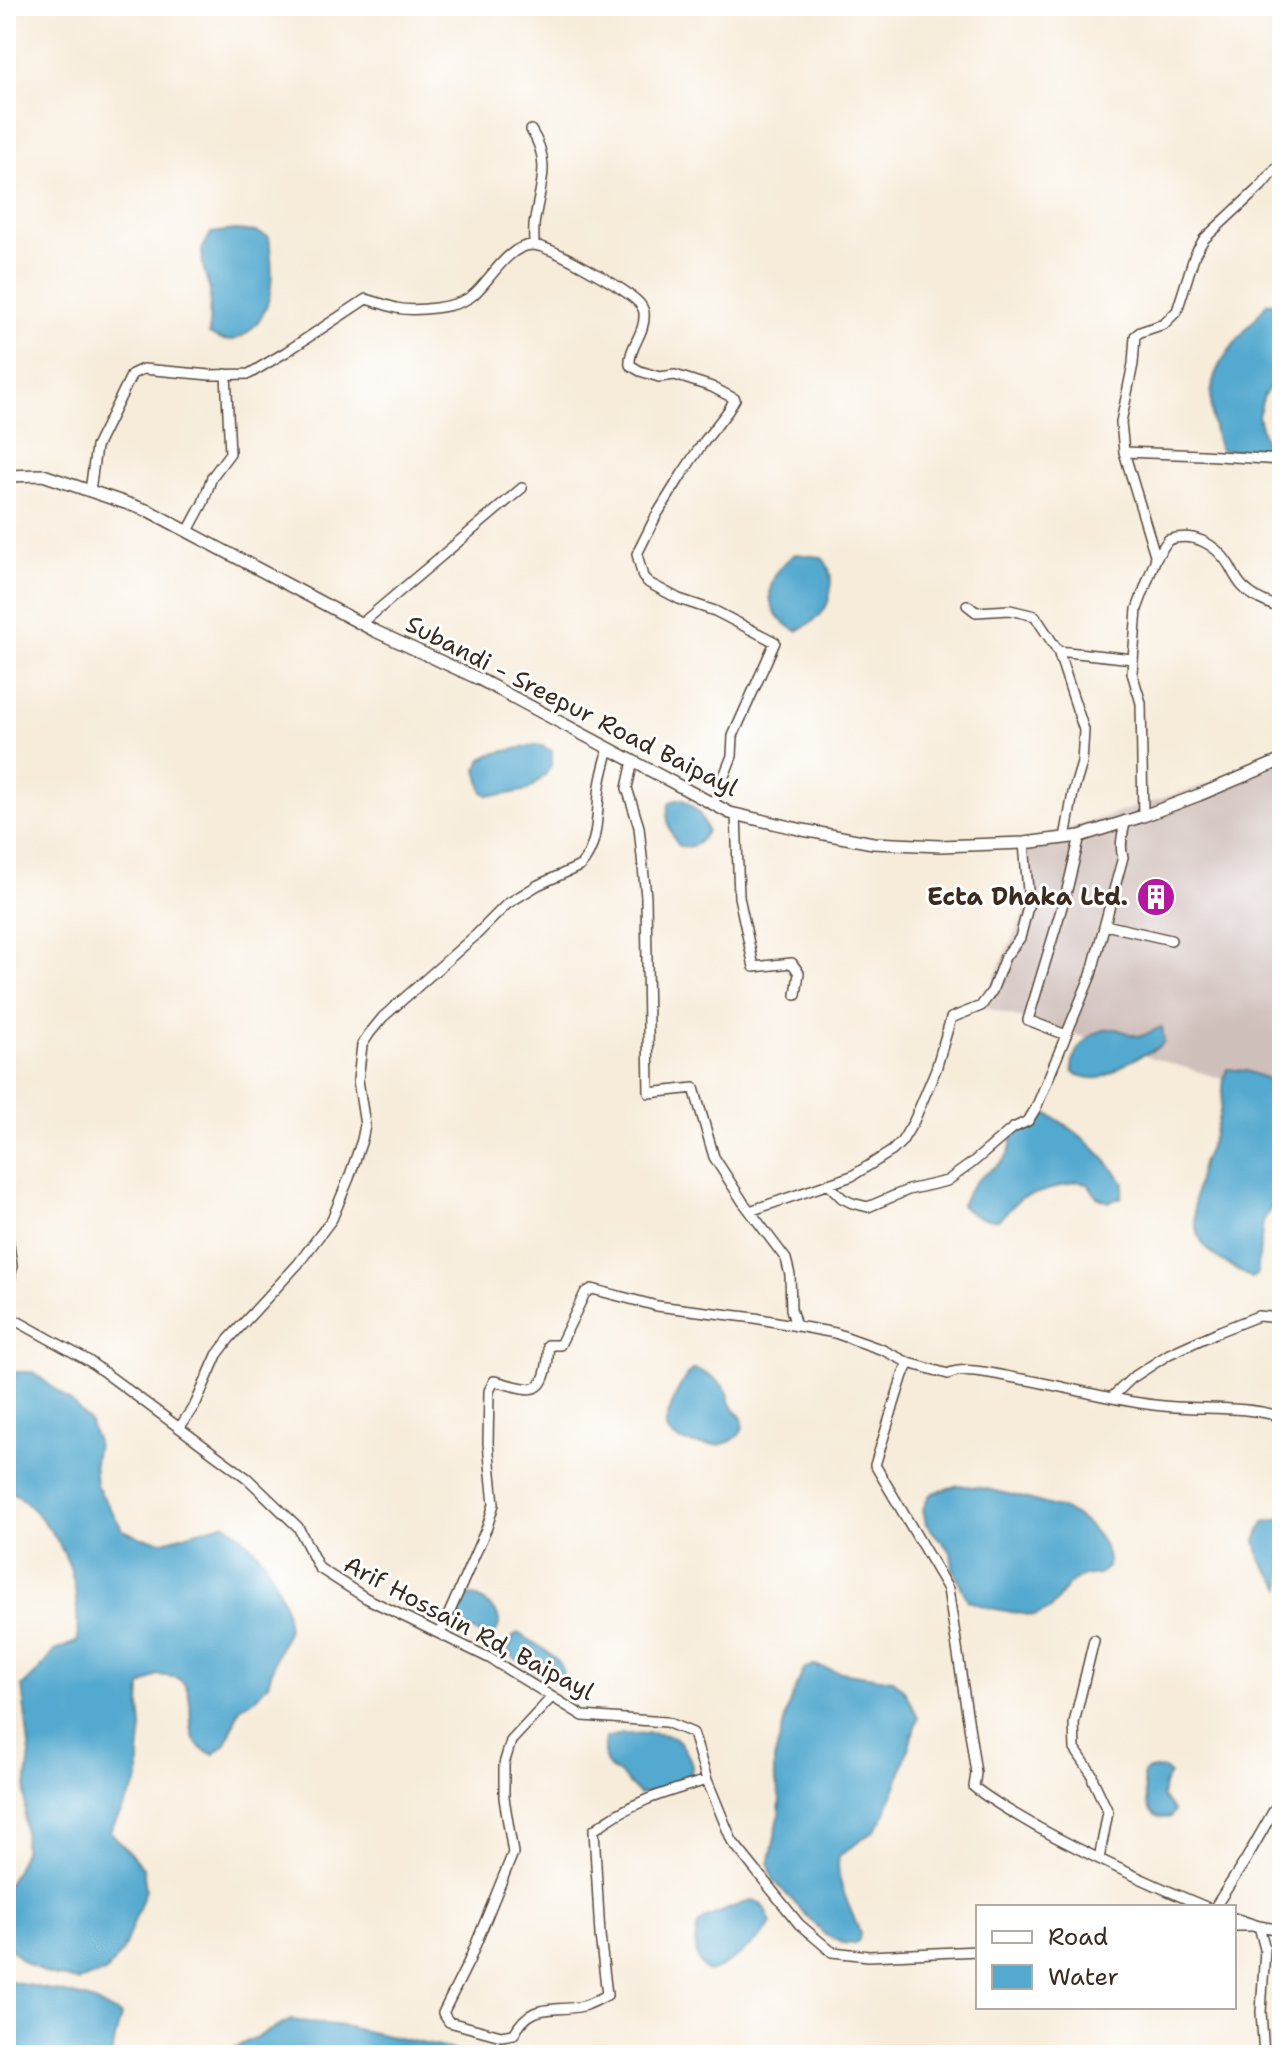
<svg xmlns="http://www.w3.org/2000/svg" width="1288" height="2061" font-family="'Shantell Sans',sans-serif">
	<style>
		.industrial { fill: #d0c0bb }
		.water { fill: #53a9cf; stroke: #476a76; stroke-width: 2 }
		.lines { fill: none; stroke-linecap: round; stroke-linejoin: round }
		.minor-casing { stroke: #57473a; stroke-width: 12 }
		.tertiary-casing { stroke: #57473a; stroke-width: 14 }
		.minor { stroke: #fff; stroke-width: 9 }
		.tertiary { stroke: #fff; stroke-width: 11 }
		.labels { text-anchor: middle; stroke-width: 6; stroke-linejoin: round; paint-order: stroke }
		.street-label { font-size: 24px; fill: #3b2a1e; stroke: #fff }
		.poi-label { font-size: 24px; font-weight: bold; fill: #3b2a1e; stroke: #fff; text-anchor: end }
	</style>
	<rect width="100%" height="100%" fill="#fff"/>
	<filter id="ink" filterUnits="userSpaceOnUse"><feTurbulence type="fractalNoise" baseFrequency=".0125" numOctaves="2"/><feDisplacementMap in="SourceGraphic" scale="16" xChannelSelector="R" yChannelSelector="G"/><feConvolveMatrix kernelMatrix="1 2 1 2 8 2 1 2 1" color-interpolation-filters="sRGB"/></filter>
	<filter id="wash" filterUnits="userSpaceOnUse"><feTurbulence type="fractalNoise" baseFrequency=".006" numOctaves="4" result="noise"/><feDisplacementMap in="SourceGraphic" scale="32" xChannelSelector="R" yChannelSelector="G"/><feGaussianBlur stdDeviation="1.8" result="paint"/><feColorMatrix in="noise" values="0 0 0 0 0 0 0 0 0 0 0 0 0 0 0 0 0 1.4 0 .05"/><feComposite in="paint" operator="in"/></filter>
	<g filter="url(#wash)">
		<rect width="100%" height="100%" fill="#f7ecda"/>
		<path class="industrial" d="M1282 760V1097L981 1006 1029 903 1024 843Z"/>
		<path class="water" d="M236 230 256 232 269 237C273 274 277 311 244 335 231 344 222 341 209 334L210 291 203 266 202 250 211 233Z
			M1282 302V372L1264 395 1258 416 1266 445 1261 450 1256 452 1222 450 1219 448C1212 424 1206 391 1218 368 1230 344 1252 325 1267 303Z
			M795 554 821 557C830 566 831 574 831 586 830 610 818 620 797 631 760 612 763 578 795 554Z
			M535 745 542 746 552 751V764L545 775 528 790 502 795H487L483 792 477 770 482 759 492 754Z
			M681 799C695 806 703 816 707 831 700 843 694 849 679 846 670 832 665 821 669 804L673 801Z
			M1162 1027 1164 1042C1155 1052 1142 1054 1131 1061 1106 1075 1104 1085 1073 1073 1068 1051 1093 1027 1115 1029 1123 1030 1131 1036 1139 1036 1148 1036 1154 1029 1162 1027Z
			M1227 1069 1246 1071 1282 1084V1187L1263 1222 1257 1275 1252 1278C1239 1271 1210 1256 1202 1242 1189 1220 1195 1187 1202 1164 1205 1154 1211 1146 1214 1135 1217 1124 1221 1111 1222 1099 1224 1088 1222 1080 1227 1069Z
			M1046 1113C1079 1131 1102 1153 1124 1183L1121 1198 1108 1202 1097 1197 1089 1185 1078 1181 1021 1198 998 1220C984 1220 971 1216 961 1205 966 1194 971 1185 980 1178 997 1164 1010 1163 1012 1138L1020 1130Z
			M694 1369C704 1372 724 1383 728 1393 731 1402 726 1397 731 1405 735 1412 744 1416 743 1425 740 1456 670 1447 666 1428 665 1422 668 1415 670 1410 674 1398 684 1374 694 1369Z
			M8 1372H33L71 1402 89 1421 97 1442 94 1462 96 1485 123 1530 142 1538 164 1541 225 1523 242 1536 262 1557 271 1572 284 1604 288 1629 276 1657 268 1684 255 1699 240 1708 226 1744 214 1754C173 1746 205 1692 177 1678 172 1676 163 1676 157 1675L141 1686 140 1706 142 1727 139 1754V1780L110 1831 143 1868 146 1890 122 1953 106 1972 78 1981 48 1974 24 1962 6 1944V1886L16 1870 24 1851 25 1797 30 1754 22 1686 37 1673 54 1651 78 1641C77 1622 78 1601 74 1583 66 1543 39 1510 6 1487V1377Z
			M958 1485C987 1488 1016 1495 1045 1504 1053 1507 1062 1508 1069 1512 1088 1522 1110 1544 1108 1566L1099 1574 1081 1576 1068 1585 1051 1609 1034 1616 990 1608 968 1601 953 1569 951 1552 926 1524 923 1509 929 1496 933 1493Z
			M1282 1518V1588L1260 1559 1256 1540 1264 1522Z
			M470 1595C487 1601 510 1618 493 1635L484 1636 456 1622C454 1612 461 1599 470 1595Z
			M518 1633C530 1641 582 1668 555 1681L538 1673 510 1655 508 1647 513 1637Z
			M814 1665 834 1671 893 1680 904 1690 918 1717 897 1784 882 1820 875 1830 839 1856C834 1881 852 1910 860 1933L859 1940 854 1944 843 1943 825 1935 774 1881 769 1865 779 1816 780 1799 774 1774V1760L789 1704 804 1669Z
			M622 1734C637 1734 658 1731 672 1737 680 1741 684 1747 688 1755 690 1759 692 1763 692 1767 693 1784 653 1791 640 1794 633 1789 631 1785 625 1779 620 1773 620 1775 613 1771 603 1763 603 1749 605 1738Z
			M1151 1769H1164L1170 1774 1164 1784 1162 1797 1174 1811 1171 1817C1145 1823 1146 1796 1143 1776L1145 1771Z
			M751 1900C763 1900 767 1914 771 1923 766 1937 723 1970 708 1972 693 1960 694 1942 698 1925L708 1917Z
			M6 1980 86 1998 121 2015 111 2055H6Z
			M291 2020 342 2026 453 2050 458 2055H220Z"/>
	</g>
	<g filter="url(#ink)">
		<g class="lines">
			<defs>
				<path id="minor" d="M531 130C552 162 540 186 535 219 533 227 534 236 534 245
					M1282 161 1261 186 1204 239 1195 254 1177 311 1164 324 1140 332 1135 336 1133 364 1121 422 1124 452 1202 455 1282 460
					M1124 452 1156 558 1137 609 1132 673 1141 703 1143 816
					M90 491 96 447 132 374 143 369 210 375 249 374 286 352 366 299C376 302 386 305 396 308 415 312 458 308 473 295 490 281 507 246 532 245 550 245 626 289 639 303 641 305 644 310 644 313 646 333 628 348 630 365L640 371 659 377 675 375 712 387 735 399 728 411 700 447 682 474 656 516 637 554 643 577 649 583 679 599 715 611 775 642 733 736 732 756 713 804
					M188 531 203 503 212 477 230 453 226 374
					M1156 558 1168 540C1193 532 1215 543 1229 565 1233 572 1237 581 1243 587 1254 598 1267 603 1282 609
					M967 605 976 612 1010 610 1035 616 1058 651 1133 659
					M361 624 522 488
					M1058 651 1084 730 1082 763 1073 793 1065 838
					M633 761 627 788 639 827 646 897 649 1093 694 1088 714 1157 743 1202 786 1259 790 1275 791 1309 796 1326
					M736 814 739 897 754 967 792 963 799 973 796 995
					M1105 925 1171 940
					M1066 1035 1028 1020 1067 890 1080 836
					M828 1184 842 1198 852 1203 868 1207 908 1190 947 1181 972 1163 1013 1128 1028 1121 1036 1108 1091 975 1123 857C1119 846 1123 831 1126 820
					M750 1211 852 1176 892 1151 902 1141 914 1121 936 1069 951 1018 981 1006 992 991 1005 957 1020 938 1029 903 1024 843
					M6 1224 12 1266 6 1310
					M6 1315 89 1361 247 1478 298 1527 319 1568 366 1598 489 1658 583 1716 666 1722 693 1733 707 1780 732 1841 799 1924 832 1952 869 1956 978 1951
					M909 1363 903 1375 875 1465 948 1589 972 1746 976 1773 974 1787C994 1803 1015 1814 1037 1827 1092 1857 1148 1883 1206 1907
					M1112 1397 1132 1378 1169 1354 1220 1331 1258 1316 1282 1318
					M180 1427 196 1403 217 1355 229 1339 298 1264 332 1219 349 1178 362 1140 365 1125 358 1080 362 1045 369 1034 383 1017 476 935 507 904 538 885 580 866C600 845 596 812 600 786 602 773 606 760 609 748
					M440 1634 487 1527 494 1504 488 1443 489 1391 494 1381C504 1383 526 1391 534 1388 547 1385 549 1356 548 1345H560L585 1293 592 1289 657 1306 755 1318 835 1333 883 1350 909 1363 948 1374C965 1365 1002 1376 1021 1379 1065 1386 1109 1400 1154 1405 1197 1411 1240 1404 1282 1417
					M1094 1640 1074 1723 1075 1749 1092 1774 1093 1780 1108 1812 1099 1859
					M551 1698 511 1741 504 1764V1798L513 1853 469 1961 443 2013 449 2022 501 2036 514 2034C532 2001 551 2013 583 2006 591 2004 599 1999 607 1995L600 1935 594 1830C632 1801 663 1793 707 1780
					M1215 1907 1245 1861 1282 1796
					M1234 1918 1259 1926 1265 1949 1261 2012 1264 2055
					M1234 1926H1259L1282 1930"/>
				<path id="tertiary" d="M6 476 43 475 149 511 375 631 479 679 730 813 803 830 873 843 940 846 1024 843 1080 836 1143 816 1199 795 1282 760"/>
			</defs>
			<use href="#minor" class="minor-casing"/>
			<use href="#tertiary" class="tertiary-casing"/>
			<use href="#minor" class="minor"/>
			<use href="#tertiary" class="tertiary"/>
		</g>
	</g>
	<defs>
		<symbol id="building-disc" viewBox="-11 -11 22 22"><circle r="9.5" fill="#b5179e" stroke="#fff"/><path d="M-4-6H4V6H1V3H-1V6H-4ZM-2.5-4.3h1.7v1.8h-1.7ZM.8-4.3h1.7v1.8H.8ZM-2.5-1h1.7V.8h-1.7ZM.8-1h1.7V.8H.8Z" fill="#fff"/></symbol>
	</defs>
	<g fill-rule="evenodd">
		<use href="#building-disc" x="1134" y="875" width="44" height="44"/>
	</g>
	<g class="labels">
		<g class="street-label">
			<text transform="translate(572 706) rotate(27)" y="8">Subandi - Sreepur Road Baipayl</text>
			<text transform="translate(469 1628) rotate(28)" y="8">Arif Hossain Rd, Baipayl</text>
		</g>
		<g class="poi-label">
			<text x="1128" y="905">Ecta Dhaka Ltd.</text>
		</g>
	</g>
	<rect width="1288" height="2061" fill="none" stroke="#fff" stroke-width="32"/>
	<rect x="976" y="1905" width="260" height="104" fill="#ffffff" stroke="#b1aaa5" stroke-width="2"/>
	<rect x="992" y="1931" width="40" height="12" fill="#ffffff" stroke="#b1aaa5" stroke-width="2"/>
	<text x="1048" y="1945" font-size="24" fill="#3b2a1e">Road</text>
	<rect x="992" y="1965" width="40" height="24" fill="#53a9cf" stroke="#b1aaa5" stroke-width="2"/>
	<text x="1048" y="1985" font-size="24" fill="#3b2a1e">Water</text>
</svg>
